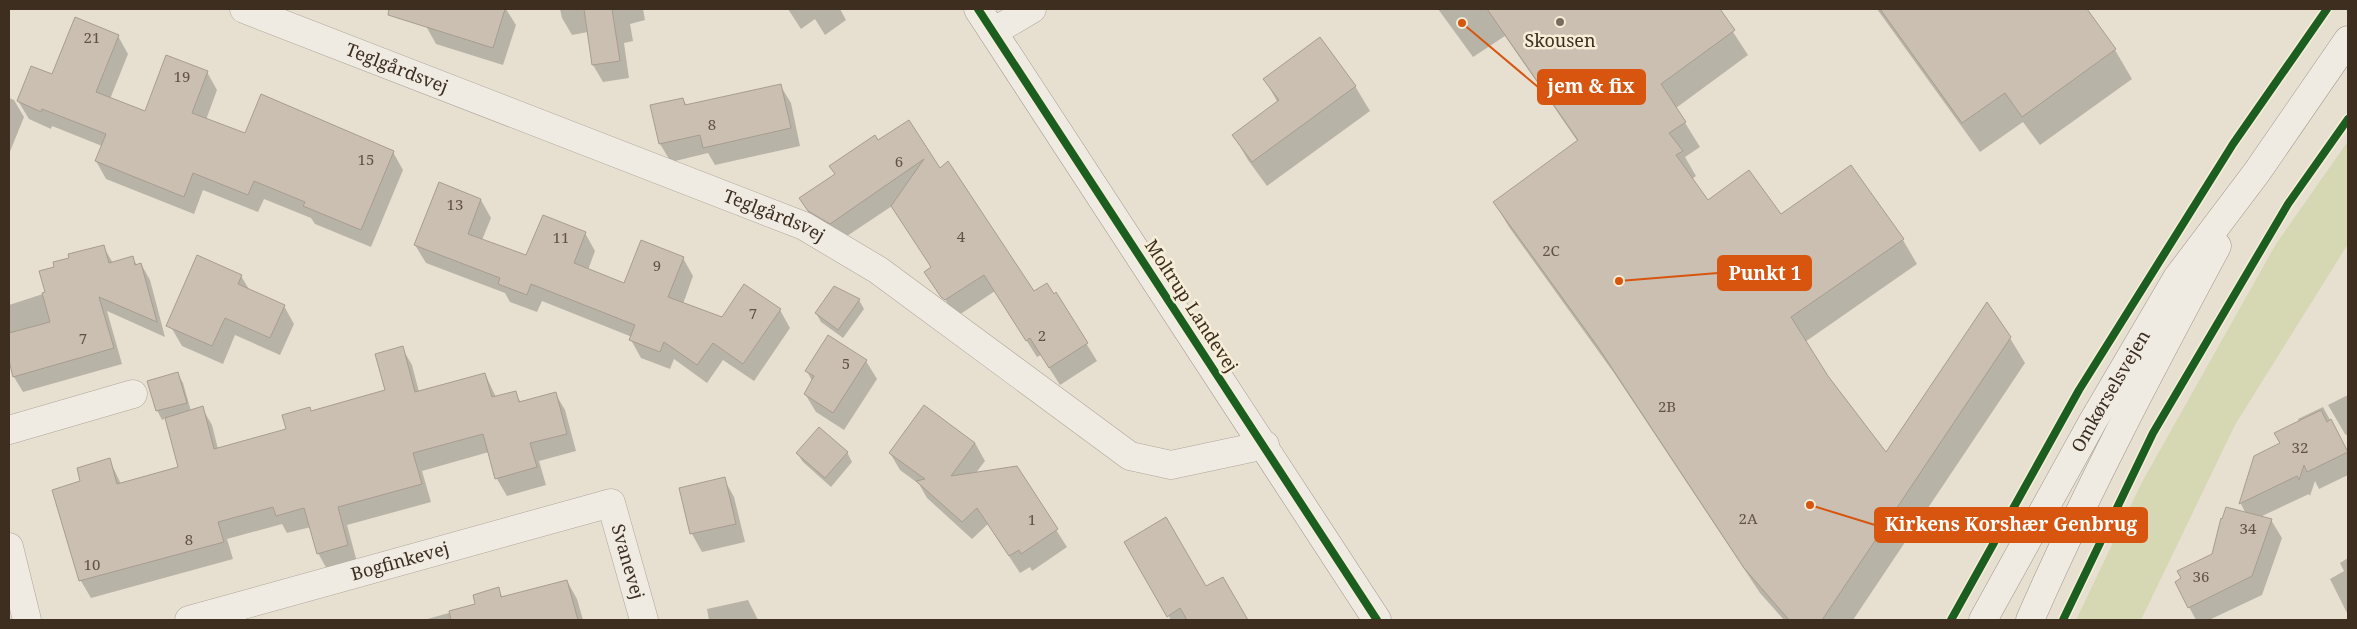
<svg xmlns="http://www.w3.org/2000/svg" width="2357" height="629" font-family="'Noto Serif',serif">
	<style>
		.green { fill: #d6d7b3 }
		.shadow { fill: #0003 }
		.building { fill: #cbbfb2; stroke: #a89c90 }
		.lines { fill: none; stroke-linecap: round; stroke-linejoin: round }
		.street-casing { stroke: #ada599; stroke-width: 29 }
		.secondary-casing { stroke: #9c958a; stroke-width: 29 }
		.street { stroke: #efebe3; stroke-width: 28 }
		.secondary { stroke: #efebe3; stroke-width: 28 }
		.cycleway-casing { stroke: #f7eed8; stroke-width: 11 }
		.cycleway { stroke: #1b5e20; stroke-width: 8 }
		.poi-dot { fill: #786c5e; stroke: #f7eed8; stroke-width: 2 }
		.labels { text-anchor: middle; stroke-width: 5; stroke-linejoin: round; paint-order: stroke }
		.number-label { font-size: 15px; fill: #605244 }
		.poi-label { font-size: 18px; fill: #3d2e20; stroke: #f7eed8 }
		.street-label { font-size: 18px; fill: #3d2e20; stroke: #f7eed8 }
		.leader { fill: none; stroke: #d7550e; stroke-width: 2 }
		.callout-dot { fill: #d7550e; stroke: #f7eed8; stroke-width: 2 }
		.callout { fill: #d7550e; stroke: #d7550e; stroke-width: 2 }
		.callout-label { font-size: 19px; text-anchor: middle; font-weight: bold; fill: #fff }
	</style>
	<rect width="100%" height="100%" fill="#e7e0d1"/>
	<path class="green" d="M2348 141V244L2235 425 2141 620H2076L2142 482 2276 244Z"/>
	<path class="shadow" d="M431 9H506L516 25 503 65 436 44 426 26Z
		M560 9H643L645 20 630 24 633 41 624 43 629 78 603 82 593 65 588 32 572 35 562 18Z
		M788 9H840L846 20 825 35 815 19 801 29Z
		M1438 9H1718L1748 55 1676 108 1700 147 1685 157 1696 176 1692 179 1708 202 1903 240 1917 264 1805 342 1827 377 1886 454 2010 338 2025 363 1853 620H1784L1760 593 1614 373 1509 227 1494 202 1578 142 1505 36 1473 57Z
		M1877 9H2086L2115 50 2132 79 2040 145 2023 122 1980 152Z
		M118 36 128 54 110 99 146 113 207 72 217 90 206 120 246 135 393 152 403 170 371 247 315 224 311 218 264 199 258 212 203 190 194 214 106 179 96 161 102 146 52 126 51 129 29 119 18 101 52 76Z
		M1265 80 1355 86 1370 111 1267 186 1248 160 1234 136 1278 103Z
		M780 85 791 103 800 146 715 165 708 153 671 162 660 144 652 106 683 99 687 106Z
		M9 98 14 100 24 117 9 154Z
		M908 122 940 169 1034 293 1056 294 1097 361 1060 385 1041 355 1037 357 995 291 956 317 938 288 932 268 892 206 841 240 811 216 801 199Z
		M481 200 491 218 482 240 527 257 585 233 595 251 588 270 625 285 683 258 693 276 683 304 722 319 780 310 790 328 754 381 723 360 707 383 674 359 670 369 641 358 631 340 632 337 542 301 537 312 510 302 505 293 426 263 415 245Z
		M103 246 113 263 132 257 137 265 141 264 150 280 165 337 107 311 122 364 23 392 14 377 9 357V305L46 293 56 268 70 259Z
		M241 276 250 291 284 306 294 324 280 355 235 335 223 364 182 346 171 327Z
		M859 300 864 309 843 338 821 322 816 313Z
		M828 336 866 361 877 379 844 430 816 412 805 394 812 381 807 371Z
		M402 348 412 365 419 392 485 374 496 397 515 392 521 403 555 393 565 410 576 451 539 461 546 485 507 496 497 479 489 452 422 471 431 502 347 525 357 562 328 571 318 553 311 527 287 533 282 524 227 539 233 559 91 598 81 581 53 491 82 482 109 459 121 484 180 468 166 418 162 420 157 410 178 374 183 383 191 411 202 408 212 425 218 449 288 430 311 412 386 391Z
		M2348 395V436L2345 434 2328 405Z
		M2323 407 2348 453V475L2319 489 2315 481 2310 496 2309 494 2260 517 2271 520 2282 538 2262 595 2209 620H2196L2189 607 2213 555 2246 514 2241 504 2255 457 2282 444 2299 422 2298 419Z
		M975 443 985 461 975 474 1017 468 1067 547 1032 571 1030 567 1020 573 988 524 972 539 927 498 919 484 900 470 890 453Z
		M847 452 852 462 831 487 803 462 797 453Z
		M724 479 734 497 745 542 702 552 692 534Z
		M1125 543 1206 588 1222 578 1248 620H1171Z
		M2348 558V615L2330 579 2344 571 2340 563Z
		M567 581 577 599 583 620H424L477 605 498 589 503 598Z
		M748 600 758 620H709L707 609Z"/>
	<path class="building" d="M389 9H505L493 48 388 15Z
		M584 9H612L620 61 592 65Z
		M1487 9H1720L1735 30 1661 84 1686 122 1669 133 1683 151 1676 155 1708 200 1749 170 1781 214 1851 165 1904 239 1791 317 1828 376 1886 452 1987 302 2011 337 1822 620H1789L1744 568 1598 347 1493 202 1578 140Z
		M1880 9H2087L2116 49 2022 117 2005 93 1962 123Z
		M75 17 119 35 96 92 145 111 166 55 208 71 192 113 245 133 261 94 394 151 361 230 303 206 305 202 254 181 248 195 193 173 184 197 95 161 106 134 42 109 41 112 17 101 31 66 52 74Z
		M1320 37 1356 86 1252 162 1232 135 1279 100 1263 79Z
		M781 84 791 128 703 148 700 135 659 144 650 105 683 98 685 105Z
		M909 120 940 168 948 161 1034 291 1047 283 1054 294 1056 292 1088 343 1049 368 1030 338 1026 341 984 275 945 300 941 297 924 272 931 267 891 206 924 159 830 224 808 211 799 198 835 174 829 166 875 135 878 140Z
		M439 182 481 199 468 234 526 255 543 215 586 232 574 263 624 283 641 240 684 257 668 297 722 317 744 284 781 309 743 364 713 343 697 365 664 342 660 352 629 340 635 325 531 284 527 295 498 284 500 278 414 245Z
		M104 245 109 263 133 256 135 265 141 263 157 322 99 297 114 348 13 377 9 361V333L50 322 42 293 45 292 39 271 54 267 53 262 69 258 68 254Z
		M197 255 242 275 238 284 285 305 270 338 225 318 212 346 166 326Z
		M834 286 860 299 838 330 815 313Z
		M828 335 867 360 833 413 804 394 814 376 805 371Z
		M403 346 415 392 485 373 492 397 516 391 519 402 556 392 567 434 530 443 537 467 495 479 483 434 413 453 422 484 338 507 348 545 317 554 304 508 276 516 273 507 218 522 224 542 79 581 52 490 80 481 77 468 110 458 117 484 178 467 165 418 203 406 214 449 286 429 282 415 310 407 311 411 385 390 375 354Z
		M178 372 187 403 156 411 147 381Z
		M924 405 975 443 951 476 1017 466 1058 529 1021 554 1019 550 1009 556 977 508 962 522 916 481 925 479 889 453Z
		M2321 410 2327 422 2331 419 2348 452 2307 472 2304 465 2299 480 2297 476 2239 504 2254 456 2280 443 2274 433Z
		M819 427 848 452 825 478 796 453Z
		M725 477 736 524 690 534 679 488Z
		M2226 507 2272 519 2252 576 2188 608 2175 582 2181 578 2177 571 2212 554 2221 518 2222 519Z
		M1166 517 1206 586 1223 577 1248 620H1187L1180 608 1167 617 1124 542Z
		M567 580 578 620H451L449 611 475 604 473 595 499 587 501 597Z"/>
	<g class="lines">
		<defs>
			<g id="street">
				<path id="s1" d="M244 9 804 226 878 270 1130 456 1171 465 1265 445"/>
				<path d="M993 32 1032 9"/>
				<path d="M9 430 133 394"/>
				<path d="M9 547 27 620"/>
				<path id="s2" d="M189 620 611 503 644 620"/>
			</g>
			<g id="secondary">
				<path d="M978 9 1377 620"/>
				<path id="s3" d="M1983 620 2093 421 2177 278 2257 172 2348 40"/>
				<path d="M2030 620C2086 492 2151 369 2217 246"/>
			</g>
		</defs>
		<use href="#street" class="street-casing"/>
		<use href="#secondary" class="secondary-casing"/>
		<use href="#street" class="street"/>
		<use href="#secondary" class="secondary"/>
		<defs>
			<path id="cycleway" d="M978 9 1377 620
				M1951 620 2079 390 2233 144 2327 9
				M2063 620 2153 433 2288 204 2348 119"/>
		</defs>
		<use href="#cycleway" class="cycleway-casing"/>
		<use href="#cycleway" class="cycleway"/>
	</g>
	<circle class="poi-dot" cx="1560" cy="22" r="5"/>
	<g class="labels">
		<g class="number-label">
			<text x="92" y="43">21</text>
			<text x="182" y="82">19</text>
			<text x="712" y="130">8</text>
			<text x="366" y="165">15</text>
			<text x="899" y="167">6</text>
			<text x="455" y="210">13</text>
			<text x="961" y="242">4</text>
			<text x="561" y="243">11</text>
			<text x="1551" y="256">2C</text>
			<text x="657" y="271">9</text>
			<text x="753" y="319">7</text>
			<text x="1042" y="341">2</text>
			<text x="83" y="344">7</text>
			<text x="846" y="369">5</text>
			<text x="1667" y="412">2B</text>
			<text x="2300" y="453">32</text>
			<text x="1748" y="524">2A</text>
			<text x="1032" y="525">1</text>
			<text x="2248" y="534">34</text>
			<text x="189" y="545">8</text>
			<text x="92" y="570">10</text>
			<text x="2201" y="582">36</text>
		</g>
		<g class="poi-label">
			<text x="1560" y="47">Skousen</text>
		</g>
		<g class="street-label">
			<text dy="6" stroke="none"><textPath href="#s1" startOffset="164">Teglgårdsvej</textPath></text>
			<text dy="6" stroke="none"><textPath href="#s1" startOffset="569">Teglgårdsvej</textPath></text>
			<text transform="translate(1191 306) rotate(57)" y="6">Moltrup Landevej</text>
			<text dy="6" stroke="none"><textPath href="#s3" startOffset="262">Omkørselsvejen</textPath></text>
			<text dy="6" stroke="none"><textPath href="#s2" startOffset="219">Bogfinkevej</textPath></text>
			<text dy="6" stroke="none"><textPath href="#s2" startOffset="499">Svanevej</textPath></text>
		</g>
	</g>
	<path class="leader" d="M1462 23L1538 87M1619 281L1718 273M1810 505L1875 525"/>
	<g class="callout-dot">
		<circle cx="1462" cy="23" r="5"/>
		<circle cx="1619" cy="281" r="5"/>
		<circle cx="1810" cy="505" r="5"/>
	</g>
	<g class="callout">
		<rect x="1538" y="70" width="107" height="34" rx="5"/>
		<rect x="1718" y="256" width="93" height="34" rx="5"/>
		<rect x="1875" y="508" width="272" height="34" rx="5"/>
	</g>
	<g class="callout-label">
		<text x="1591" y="93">jem &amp; fix</text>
		<text x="1765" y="280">Punkt 1</text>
		<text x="2011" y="531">Kirkens Korshær Genbrug</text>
	</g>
	<rect width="2357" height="629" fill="none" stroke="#3d2e20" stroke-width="20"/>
</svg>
